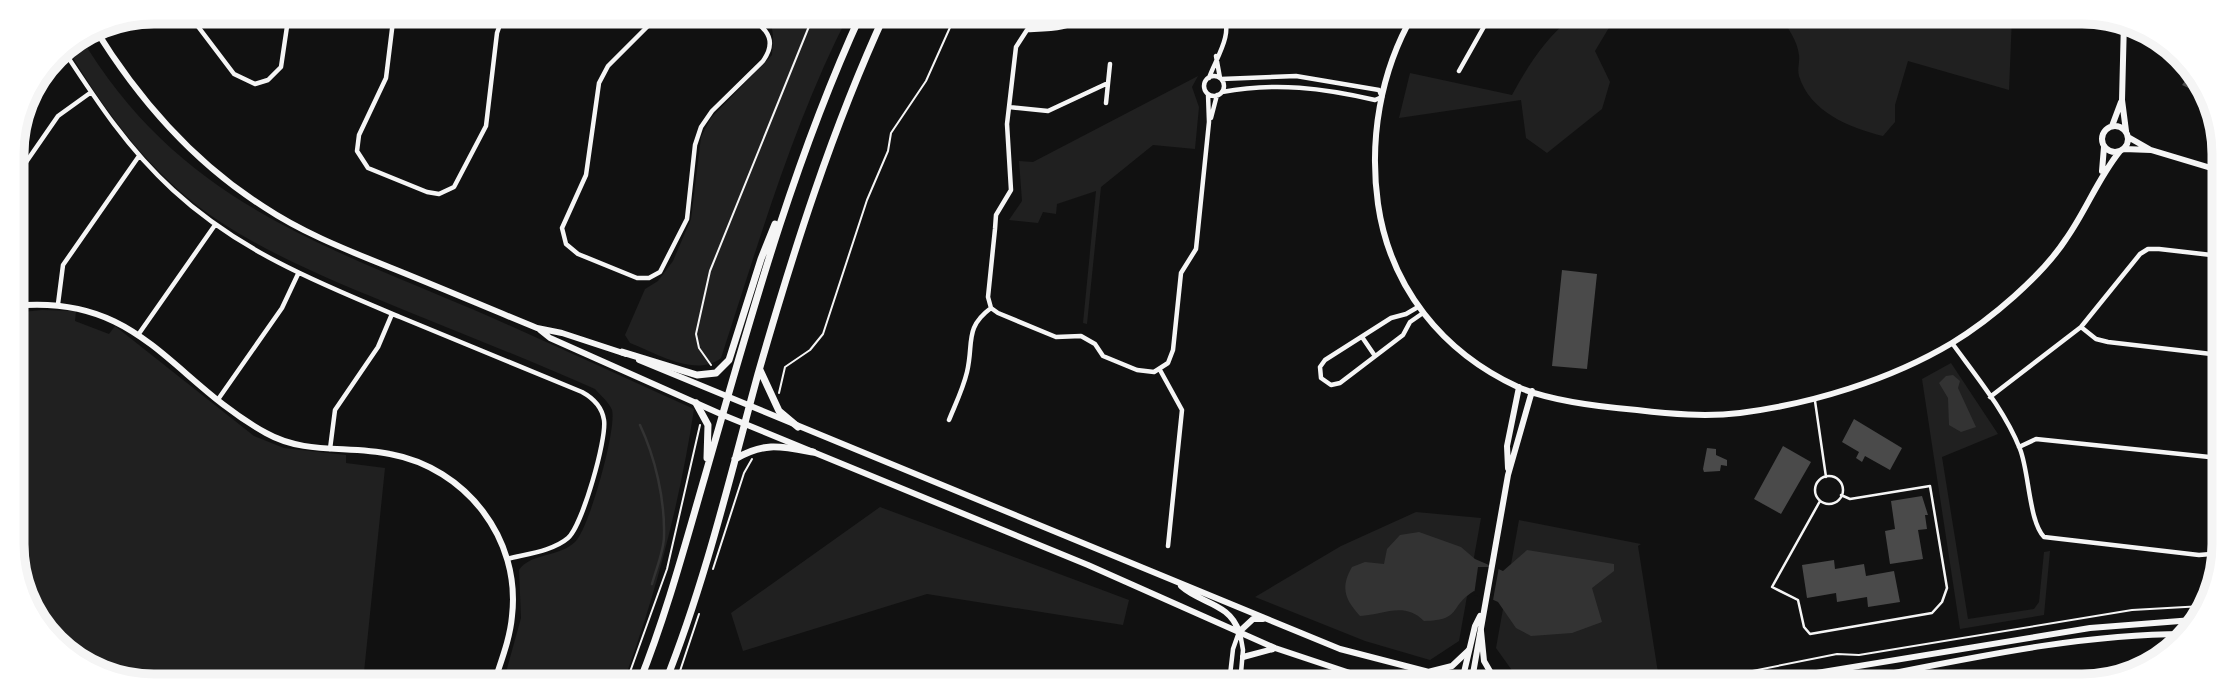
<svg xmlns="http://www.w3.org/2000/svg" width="2236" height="699" font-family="'Asap Condensed',sans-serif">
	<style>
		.green { fill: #202020 }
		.water { fill: #333 }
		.pier { fill: #111 }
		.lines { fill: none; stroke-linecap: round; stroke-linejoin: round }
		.stream { stroke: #333; stroke-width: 2.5 }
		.building { fill: #4a4a4a }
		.path { stroke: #f5f5f5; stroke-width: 2 }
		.service { stroke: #f5f5f5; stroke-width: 2.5 }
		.minor { stroke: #f5f5f5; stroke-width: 4.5 }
		.tertiary { stroke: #f5f5f5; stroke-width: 6 }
		.secondary { stroke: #f5f5f5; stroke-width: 6 }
		.primary { stroke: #f5f5f5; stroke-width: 7 }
		.rim { fill: none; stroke: #f5f5f5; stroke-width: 9 }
	</style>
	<rect width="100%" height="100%" fill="#111"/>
	<path class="green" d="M770 14H849C793 123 759 242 721 358 696 378 656 353 630 343L625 335 645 289 658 281 673 261 691 219 701 137 711 118 772 55 773 36Z
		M1573 16H1616L1595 51 1610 82 1602 109 1547 153 1526 138 1521 100 1399 118 1410 73 1512 95C1529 64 1545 39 1573 16Z
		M1780 16 2012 17 2009 90 1908 61 1895 105V122L1883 136C1850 128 1810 112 1799 76 1797 69 1800 62 1799 55 1797 40 1788 28 1780 16Z
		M80 36C175 196 311 241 472 309 546 341 620 376 694 409 680 502 655 598 623 683H503L521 618 519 570C530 553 560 557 575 542 589 529 617 429 612 410 609 402 600 395 595 389 532 361 468 336 404 310 341 284 280 260 222 223 156 181 105 113 66 46Z
		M1198 76 1192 87 1199 107 1195 149 1153 145 1101 187 1087 324 1083 323 1096 191 1057 204 1056 214 1043 212 1038 223 1009 220 1022 201 1019 161 1033 162Z
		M42 310 76 311 75 321 109 334 115 326 254 436 284 448 346 455V463L385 468 363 682H117L48 639 15 572 13 313Z
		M1951 363 1998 434 1942 457 1968 619 2034 609 2039 602 2044 552 2050 551 2044 615 1960 629 1922 379Z
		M880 507 1129 600 1123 625 927 594 743 651 731 613Z
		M1416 512 1481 518 1459 641 1430 660 1365 641 1255 597 1341 546Z
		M1519 520 1641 544 1638 546 1659 679 1588 681 1516 676 1496 648Z"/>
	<path class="water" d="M1953 375 1960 381 1958 388 1976 427 1961 432 1949 425 1948 398 1939 383 1946 376Z
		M1419 532 1461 547 1475 559 1503 571 1527 550 1614 564V571L1592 588 1602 622 1572 633 1531 636 1516 628 1498 602 1474 591C1448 607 1463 620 1424 621 1404 601 1383 615 1360 616 1345 599 1340 588 1352 567L1365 562 1384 564 1387 549 1400 535Z"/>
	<path class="pier" d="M1478 567H1499L1493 600 1474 595Z"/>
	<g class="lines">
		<path class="stream" d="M640 425C655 457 665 499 664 536 664 551 656 569 652 584"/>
	</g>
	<path class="building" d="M2193 70 2200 85 2206 96 2182 85Z
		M1562 270 1597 274 1587 369 1552 366Z
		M1854 419 1902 448 1890 470 1865 456 1862 462 1856 458 1859 452 1842 442Z
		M1783 446 1811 462 1781 514 1754 499Z
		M1707 448 1716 449V455L1727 460V466L1721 465 1720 471 1704 472 1703 469Z
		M1922 496 1928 515H1925L1927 529 1918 530 1923 559 1890 564 1885 531 1895 529 1891 501Z
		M1834 560 1835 569 1864 564 1866 576 1894 571 1900 602 1868 607 1867 597 1837 602 1836 593 1807 598 1802 565Z"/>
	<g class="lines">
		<path class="path" d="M711 365 699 348 696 334 710 271 814 14
			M779 393 785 367 810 350 823 334 867 200 888 151 891 133 926 81 956 14
			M713 569 744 473 752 459
			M626 683 667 569 700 425
			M676 683 699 614
			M1703 686 1702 681 1837 654 1859 655 2132 610 2203 606"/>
		<path class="service" d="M1815 401 1826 477
			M1815 490a14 14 0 1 1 28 0a14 14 0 1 1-28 0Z
			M1820 501 1772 587 1798 600 1804 627 1810 634 1932 613 1942 602 1947 588 1930 486 1850 499 1841 495"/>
		<path class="minor" d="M187 12 234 74 255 84 268 80 281 67 289 13
			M394 13 386 78 359 135 357 151 368 168 427 192 439 194 454 187 486 126 497 33 504 13
			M660 14 608 66 599 83 586 175 562 228 566 244 578 254 637 278H649L660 272 687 219 695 145 701 127 712 111 763 61C781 36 760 22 738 14
			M1087 15C1070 30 1049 29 1027 30L1016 47 1007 124 1011 190 996 215 995 229 988 297 991 308 998 313 1056 337 1081 336 1095 344 1103 356 1137 370 1154 372 1168 363 1173 350 1181 273 1196 249 1209 122 1208 94
			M1227 21 1238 15
			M62 48C96 100 127 148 173 190 239 251 318 283 400 317 460 342 521 367 582 392 593 398 602 407 604 420 607 439 582 526 568 538 553 551 526 554 507 559
			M1216 56 1220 78
			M1459 71 1490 16
			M1204 86a10 10 0 1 1 20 0a10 10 0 1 1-20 0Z
			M1209 78C1215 60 1235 32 1222 15
			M1221 79 1296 76 1379 90 1382 97 1375 100C1323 88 1276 82 1222 92
			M1106 103 1110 64
			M1009 107 1048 111 1108 83
			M1211 118 1217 95
			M13 181 58 116 90 93
			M58 304 63 265 139 156
			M1418 307 1406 314 1391 318 1325 360 1320 367 1321 378 1331 385 1340 383 1403 335 1410 322 1423 313
			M2081 327 2096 339 2108 342 2220 355
			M138 335 215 225
			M1362 337 1375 356
			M1952 343C1976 376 2005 411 2020 449 2029 471 2029 522 2044 537L2199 555 2211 554 2219 548
			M1160 370 1182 410 1168 546
			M1990 397 2081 327 2140 254 2148 249H2159L2220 256
			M219 398 282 308 298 274
			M949 420C955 405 963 389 967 372 974 343 964 328 991 308
			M2019 447 2036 439 2219 458
			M330 449 335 410 378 347 392 314
			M1240 633 1243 650 1240 684
			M1229 684 1233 649 1239 632"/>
		<path class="tertiary" d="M1413 15C1380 72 1369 140 1378 204 1390 287 1442 352 1518 387 1550 401 1602 407 1637 410 1671 414 1705 417 1740 413 1811 404 1890 380 1952 343 1990 320 2042 276 2066 239 2086 211 2098 178 2120 151
			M2124 21 2122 100 2126 131
			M2102 139a13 13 0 1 1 26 0a13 13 0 1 1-26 0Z
			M2112 126 2121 102
			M2128 137 2149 149
			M2124 149 2151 150 2221 171
			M2102 171 2104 147
			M13 306C141 293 170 380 266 433 305 455 348 445 390 454 466 468 521 539 512 616 510 639 501 661 494 683
			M1508 468 1507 446 1519 387
			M1461 685 1475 626 1480 616
			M1471 685 1508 475 1532 391"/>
		<path class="secondary" d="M94 27C138 99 193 162 264 207 303 233 347 250 389 267 439 287 488 308 537 328L562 333 626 354
			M540 330 550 338 723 415 1088 565 1275 648 1386 685
			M639 360 1340 649 1479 685
			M1181 586C1201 604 1230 603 1239 632
			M1481 631 1484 661 1498 685
			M1239 632 1253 619H1263
			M1243 657 1273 649
			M1428 672 1452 666 1469 650
			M1737 686 2090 628 2193 620
			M1826 686C1941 665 2066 634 2184 634"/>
		<path class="primary" d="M622 352 697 375 716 373 729 360 761 259 775 224
			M760 370 779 411 798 427
			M696 403 708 425 707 458
			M735 459C764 442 780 446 813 452
			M639 683C666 616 685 545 705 476 750 319 793 162 861 14
			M665 683C705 583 730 477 758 374 793 252 832 129 885 14"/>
	</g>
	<path d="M0 0H2236V699H0ZM154 24H2082A130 130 0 0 1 2212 154V544A130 130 0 0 1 2082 674H154A130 130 0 0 1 24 544V154A130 130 0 0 1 154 24Z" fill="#fff" fill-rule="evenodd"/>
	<path class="rim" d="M154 24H2082A130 130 0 0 1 2212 154V544A130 130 0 0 1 2082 674H154A130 130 0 0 1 24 544V154A130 130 0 0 1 154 24Z"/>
</svg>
